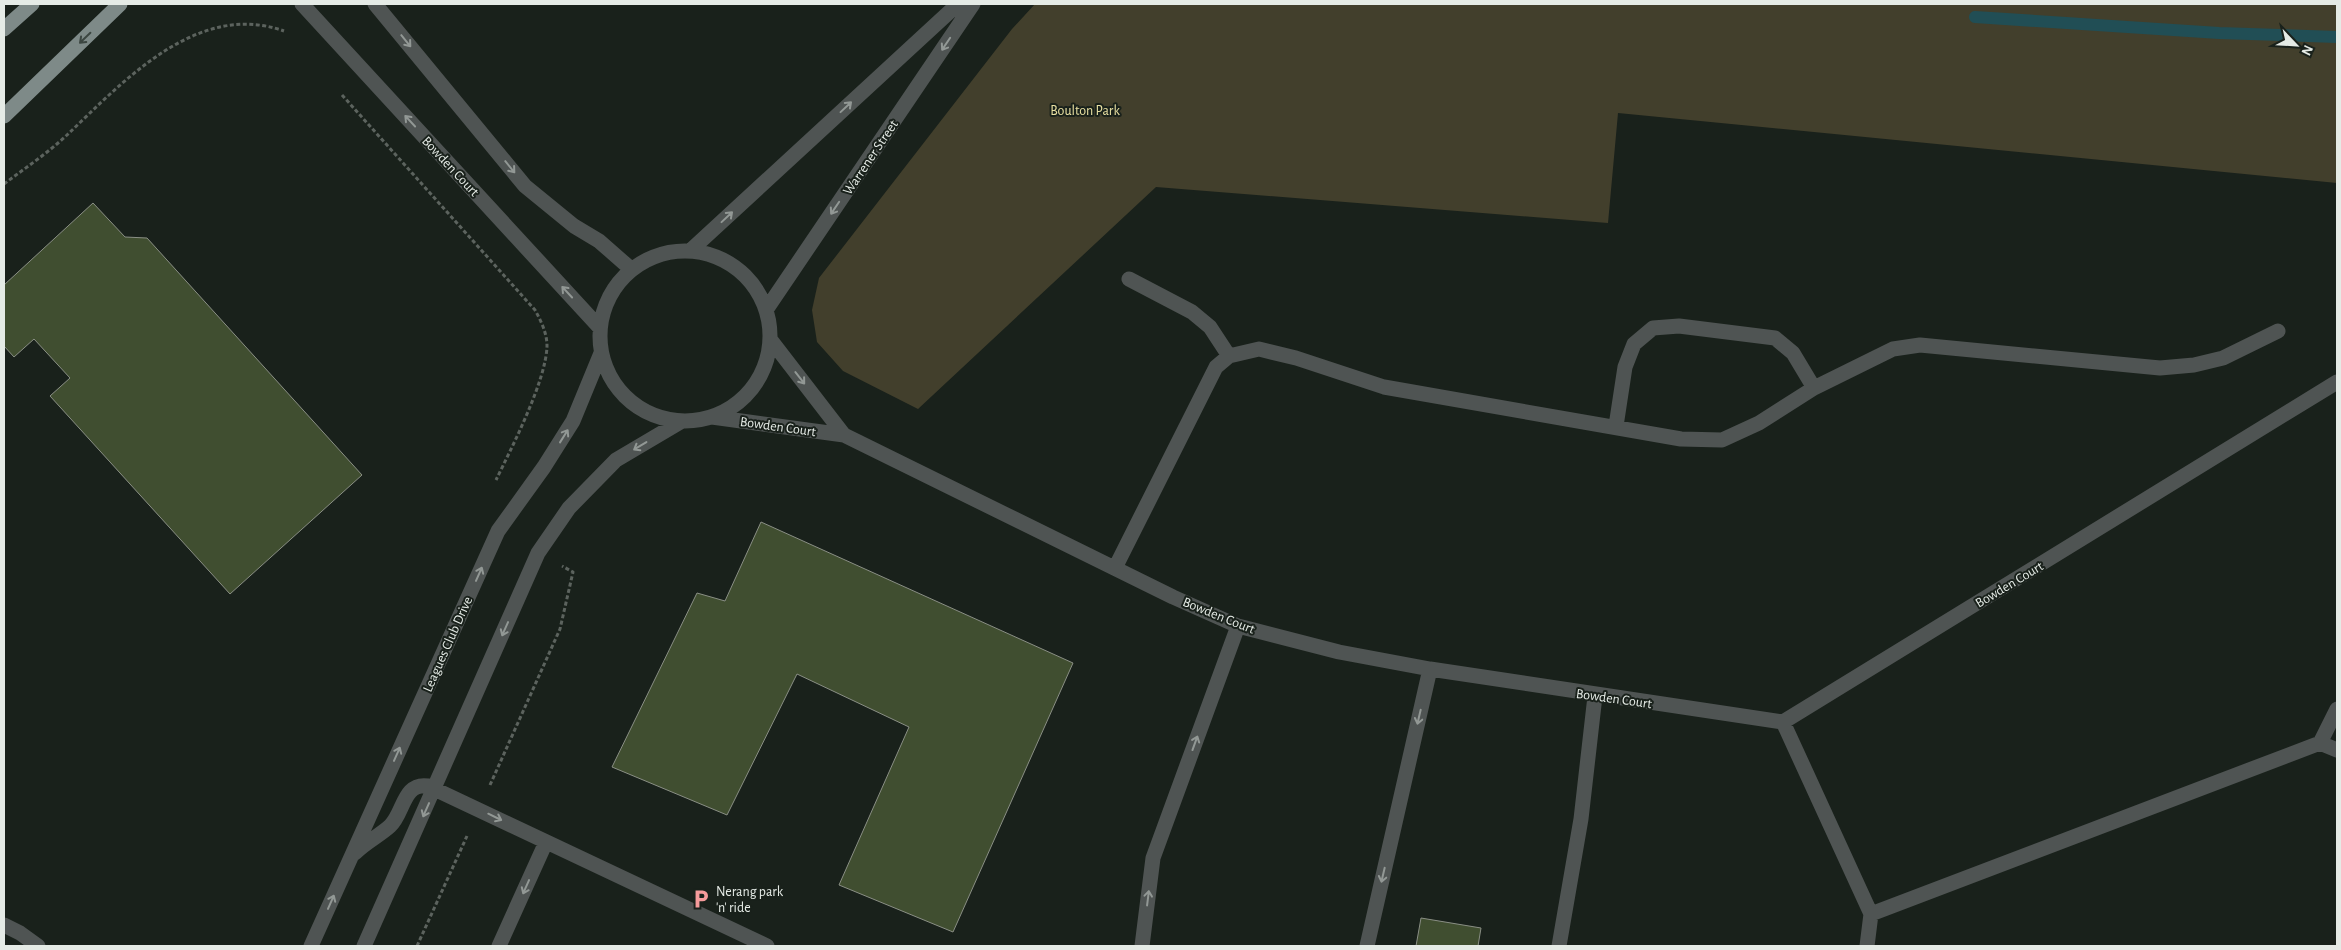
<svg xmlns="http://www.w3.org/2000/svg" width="2341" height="950" font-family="'Alegreya Sans',sans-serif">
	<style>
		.green { fill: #423f2c }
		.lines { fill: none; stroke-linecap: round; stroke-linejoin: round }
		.stream { stroke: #214e55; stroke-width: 12 }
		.building { fill: #404e30; stroke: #8a8f85 }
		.path { stroke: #5c635e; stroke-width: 3; stroke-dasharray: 4 2.5; stroke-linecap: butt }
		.minor { stroke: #4f5453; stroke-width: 15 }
		.major { stroke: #7e8a88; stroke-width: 15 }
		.oneway { stroke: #3c4641 }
		.oneway2 { stroke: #929895 }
		.labels { text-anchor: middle; stroke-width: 4; stroke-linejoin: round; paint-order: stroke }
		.park-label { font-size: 14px; fill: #e9e0a2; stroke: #19211b }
		.street-label { font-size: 14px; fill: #e5ebe6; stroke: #19211b }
		.poi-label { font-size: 14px; fill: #e5ebe6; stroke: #19211b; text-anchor: start }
	</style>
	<rect width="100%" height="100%" fill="#19211b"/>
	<path class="green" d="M1035 4H2337V183L1618 113 1608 223 1156 187 918 409 843 371 817 342 812 310 819 278 1012 29Z"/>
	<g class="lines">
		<path class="stream" d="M1975 17 2219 33 2337 37"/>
	</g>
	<path class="building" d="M93 203 125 237 147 238 362 475 230 594 50 396 70 378 34 339 14 357 4 346V285Z
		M761 522 1073 663 953 932 839 885 909 727 797 674 727 815 612 767 697 593 725 601Z
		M1421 918 1481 928 1478 946H1416Z"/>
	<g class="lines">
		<path class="path" d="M342 95 535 310C541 321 547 333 547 346 546 381 512 447 496 480
			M4 184C25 168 48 153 67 135 123 82 197 0 284 31
			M490 785 560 629 573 572 562 566
			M417 946 467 836"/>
		<path class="minor" d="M302 4 600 328
			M375 4 525 186 574 226 599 241 631 269
			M691 250 958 4
			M600 336a85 85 0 1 1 170 0a85 85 0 1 1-170 0Z
			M1129 279 1192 312 1210 327 1229 356
			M766 310 973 4
			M770 339 844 435
			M712 417 844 435 1173 597 1238 626 1339 652 1430 669 1783 722 2337 382
			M1616 426 1625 367 1634 344 1653 328 1679 326 1775 338 1793 353 1814 388
			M1115 568 1216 367 1229 356 1259 349 1296 358 1384 387 1681 439 1722 440 1759 423 1814 388 1893 349 1920 345 2160 368 2194 365 2223 358 2278 331
			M1783 722 1871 914 1867 946
			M2320 743 2337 750
			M355 853C366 842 379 836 390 826 404 813 403 782 428 786L767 946
			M1871 914 2320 743 2337 709
			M4 925 20 933 38 946
			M311 946 498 531 544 467 573 421 601 353
			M364 946 538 553 569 508 616 460 682 421
			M499 946 546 842
			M1142 946 1153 858 1238 626
			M1367 946 1430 669
			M1559 946 1581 819 1595 696"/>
		<path class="major" d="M4 29 32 4
			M4 116 120 4"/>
	</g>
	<defs><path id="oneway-shaft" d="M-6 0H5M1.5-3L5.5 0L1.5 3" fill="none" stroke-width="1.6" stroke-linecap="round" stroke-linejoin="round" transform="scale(1.25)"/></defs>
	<use class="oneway" href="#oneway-shaft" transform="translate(85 38) rotate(136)"/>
	<g class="oneway2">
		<use href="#oneway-shaft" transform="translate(406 41) rotate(51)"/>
		<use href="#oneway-shaft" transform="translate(946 44) rotate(124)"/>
		<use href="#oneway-shaft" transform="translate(846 107) rotate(-43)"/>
		<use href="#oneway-shaft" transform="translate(410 121) rotate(-133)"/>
		<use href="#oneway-shaft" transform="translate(510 167) rotate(51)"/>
		<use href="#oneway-shaft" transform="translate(835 208) rotate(124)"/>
		<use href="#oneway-shaft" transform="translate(727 217) rotate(-43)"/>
		<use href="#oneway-shaft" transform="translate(567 292) rotate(-133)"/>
		<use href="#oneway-shaft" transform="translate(800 378) rotate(52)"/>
		<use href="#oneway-shaft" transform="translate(564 436) rotate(-58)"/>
		<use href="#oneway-shaft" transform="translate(640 446) rotate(149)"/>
		<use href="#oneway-shaft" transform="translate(479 574) rotate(-66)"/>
		<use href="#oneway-shaft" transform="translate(505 629) rotate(114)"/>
		<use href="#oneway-shaft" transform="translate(1419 717) rotate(103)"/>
		<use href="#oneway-shaft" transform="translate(1195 743) rotate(-70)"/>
		<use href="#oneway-shaft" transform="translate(397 754) rotate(-66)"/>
		<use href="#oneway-shaft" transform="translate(426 810) rotate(114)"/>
		<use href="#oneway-shaft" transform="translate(495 817) rotate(26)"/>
		<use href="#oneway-shaft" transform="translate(1383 875) rotate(103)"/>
		<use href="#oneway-shaft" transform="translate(526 887) rotate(114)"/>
		<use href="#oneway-shaft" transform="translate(1148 898) rotate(-83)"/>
		<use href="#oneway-shaft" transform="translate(331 902) rotate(-66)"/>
	</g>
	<defs>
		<symbol id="parking-bare" viewBox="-9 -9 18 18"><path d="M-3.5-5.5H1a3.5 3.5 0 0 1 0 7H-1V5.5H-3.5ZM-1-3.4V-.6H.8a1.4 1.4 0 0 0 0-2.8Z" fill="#f59b9b" stroke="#19211b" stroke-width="2.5" paint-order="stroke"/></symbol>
	</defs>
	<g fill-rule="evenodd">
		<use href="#parking-bare" x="687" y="885" width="28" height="28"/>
	</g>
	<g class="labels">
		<g class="park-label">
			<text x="1085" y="115">Boulton Park</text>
		</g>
		<g class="street-label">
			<text transform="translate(870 157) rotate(-56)" y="5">Warrener Street</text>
			<text transform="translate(451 166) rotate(47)" y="5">Bowden Court</text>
			<text transform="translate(778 426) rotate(8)" y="5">Bowden Court</text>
			<text transform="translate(2009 584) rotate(-31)" y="5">Bowden Court</text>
			<text transform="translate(1219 615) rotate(22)" y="5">Bowden Court</text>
			<text transform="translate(447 644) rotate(-66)" y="5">Leagues Club Drive</text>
			<text transform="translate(1614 698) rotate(8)" y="5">Bowden Court</text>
		</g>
		<g class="poi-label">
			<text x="716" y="896">Nerang park<tspan x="716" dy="16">'n' ride</tspan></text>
		</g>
	</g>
	<rect width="2341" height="950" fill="none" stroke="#e5ebe6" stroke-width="10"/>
	<g transform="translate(2296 45) rotate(115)" stroke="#19211b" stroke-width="4" paint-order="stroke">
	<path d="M0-4L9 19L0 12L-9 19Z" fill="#e5ebe6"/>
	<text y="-8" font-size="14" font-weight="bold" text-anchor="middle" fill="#e5ebe6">N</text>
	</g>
</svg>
